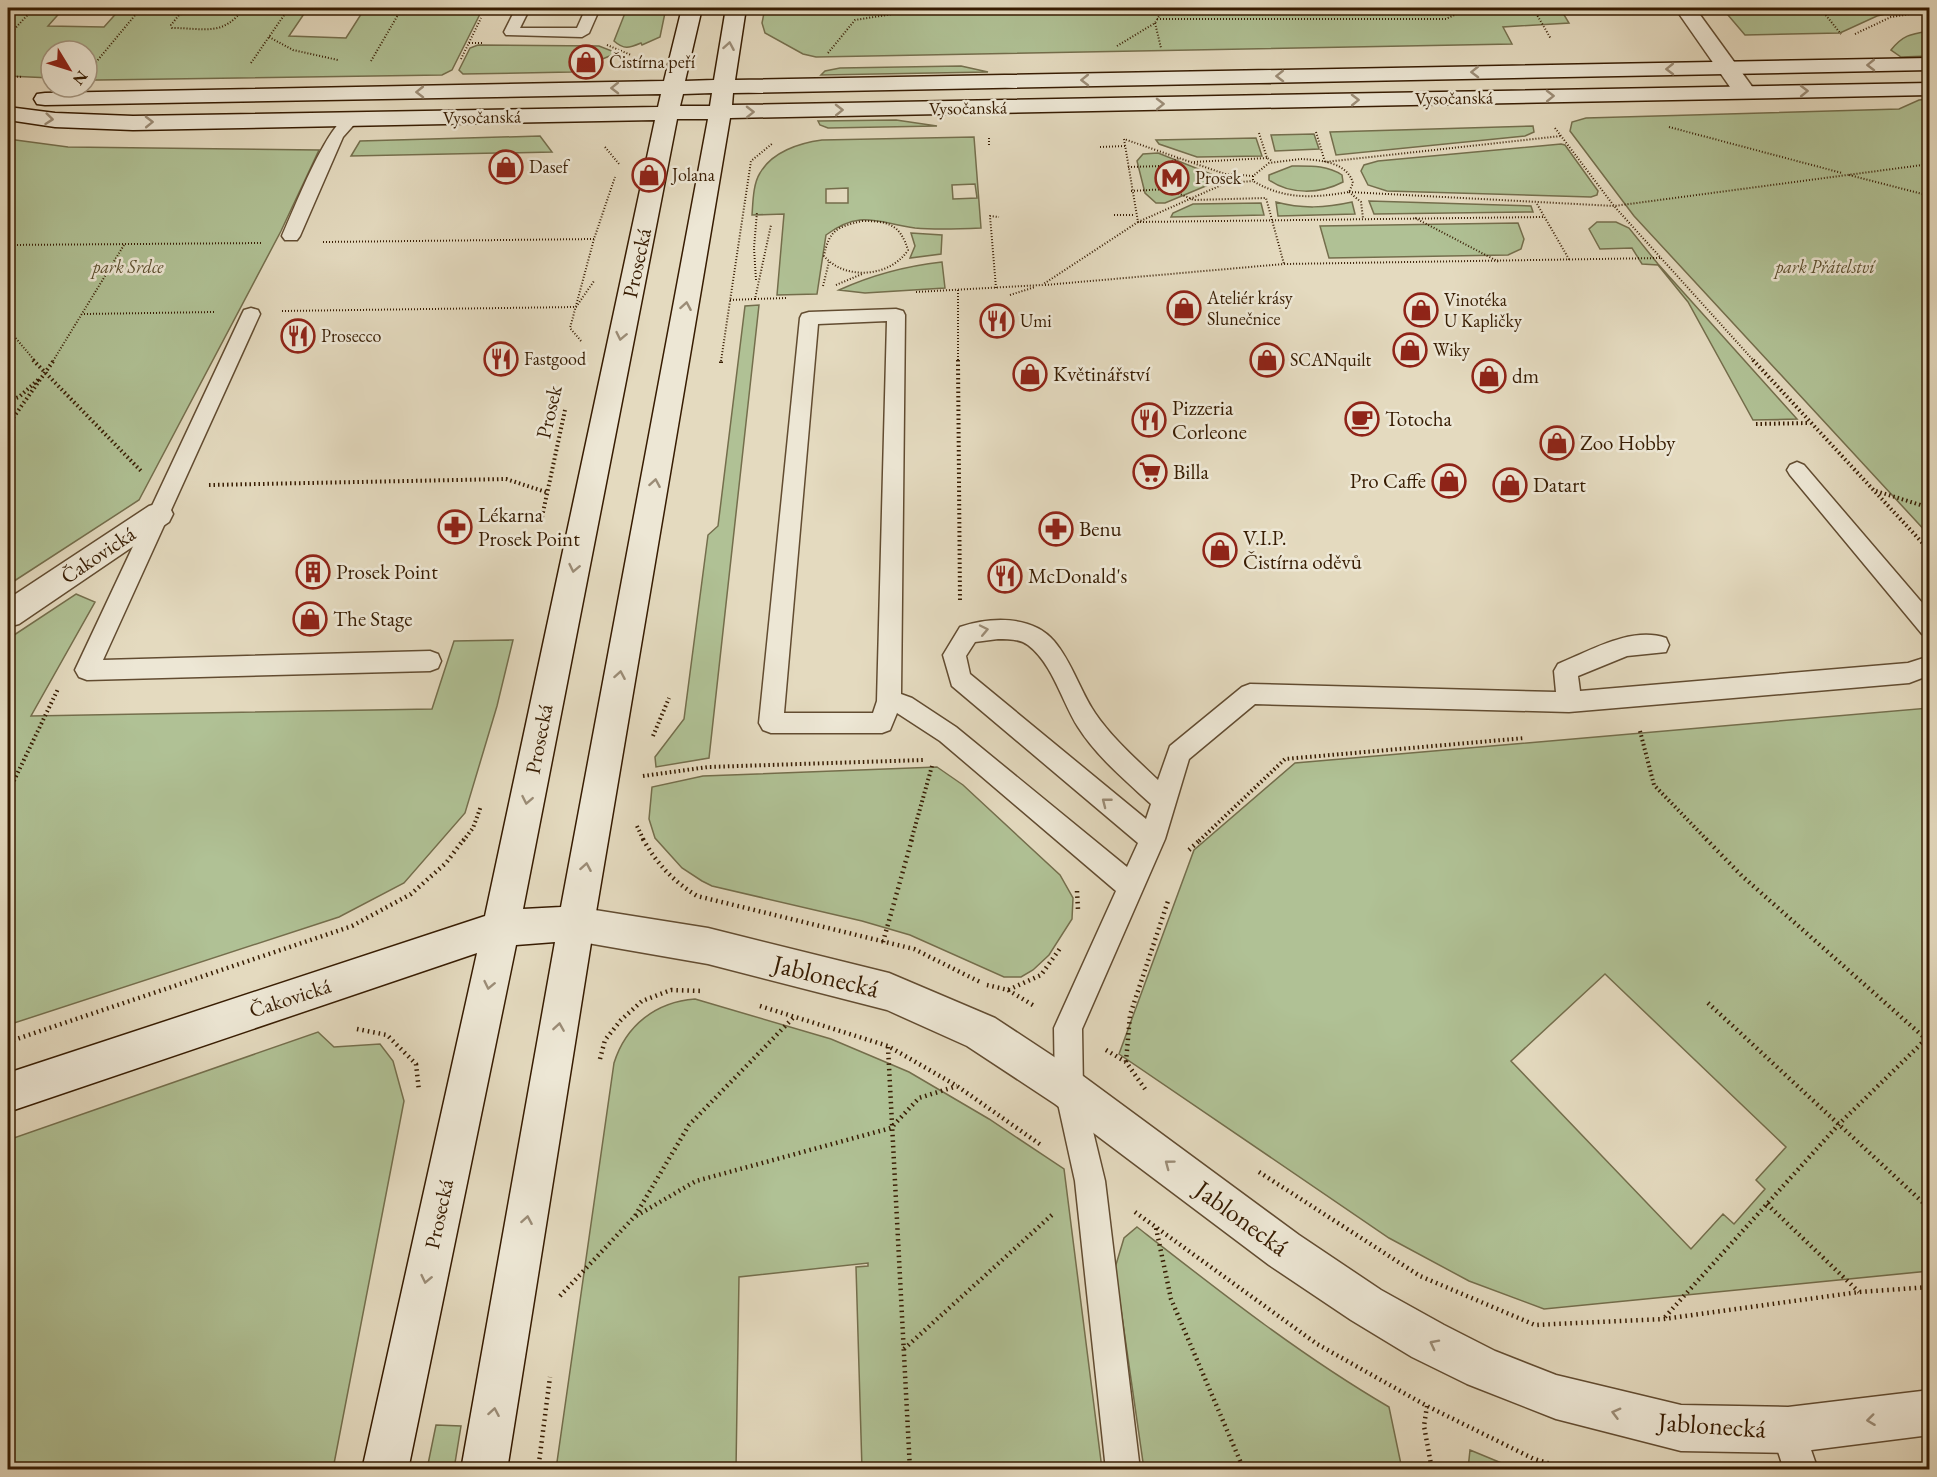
<svg xmlns="http://www.w3.org/2000/svg" width="1937" height="1477" font-family="'EB Garamond',serif">
	<style>
		.green { fill: #b0c195; stroke: #746e4c; stroke-width: 1.5; fill-rule: evenodd }
		.lines { fill: none; stroke-linecap: round; stroke-linejoin: round }
		.service-casing { stroke: #624c31; stroke-width: 3 }
		.minor-casing { stroke: #624c31; stroke-width: 3 }
		.tertiary-casing { stroke: #624c31; stroke-width: 3 }
		.secondary-casing { stroke: #371c02; stroke-width: 3 }
		.path-far2 { stroke: #371c02; stroke-width: 2; stroke-dasharray: 1 2; stroke-linecap: butt }
		.path-far1 { stroke: #371c02; stroke-width: 4; stroke-dasharray: 1.5 3; stroke-linecap: butt }
		.path { stroke: #371c02; stroke-width: 4.5; stroke-dasharray: 1.5 4; stroke-linecap: butt }
		.service { fill: #ede7d5; fill-rule: evenodd }
		.minor { fill: #ede7d5; fill-rule: evenodd }
		.tertiary { fill: #ede7d5; fill-rule: evenodd }
		.secondary { fill: #ede7d5; fill-rule: evenodd }
		.oneway { stroke: #9b8c76 }
		.labels { text-anchor: middle; stroke-width: 5; stroke-linejoin: round; paint-order: stroke }
		.far-poi-label { font-size: 18px; fill: #371c02; stroke: #ede7d5; text-anchor: start }
		.far-street-label { font-size: 18px; fill: #371c02; stroke: #ede7d5 }
		.far-park-label { font-size: 18px; font-style: italic; fill: #5b4e2e; stroke: #ede7d5 }
		.street-label { font-size: 21px; fill: #371c02; stroke: #ede7d5 }
		.poi-label { font-size: 21px; fill: #371c02; stroke: #ede7d5; text-anchor: start }
		.near-street-label { font-size: 26px; fill: #371c02; stroke: #ede7d5 }
	</style>
	<rect width="100%" height="100%" fill="#e4dabf"/>
	<filter id="stains"><feTurbulence type="fractalNoise" baseFrequency=".00333" numOctaves="4"/><feColorMatrix values="0 0 0 0 .2 0 0 0 0 .09 0 0 0 0 .02 0 0 0 .5 -.17"/></filter>
	<radialGradient id="worn" r=".72"><stop offset=".6" stop-color="#630" stop-opacity="0"/><stop offset="1" stop-color="#630" stop-opacity=".3"/></radialGradient>
	<path class="green" d="M8 8H64L48 26 104 27 121 8H308L289 36 346 38 365 8H483L452 70 442 75 99 80H87V51H51V78L8 76Z
		M627 8H666L660 37 642 45 641 43C629 48 624 50 614 41Z
		M765 8H1560L1569 23 1503 27 1512 44 816 57 803 54 765 33 762 23Z
		M1722 8H1930L1902 10 1877 16 1840 33 1745 35Z
		M1929 31V56L1901 57 1891 50C1903 35 1911 34 1929 31Z
		M478 45 599 46 617 53 571 72 463 74 459 70 470 48Z
		M961 66 988 72 821 75 825 71 840 68Z
		M1929 99H1930L1929 535 1634 216 1570 131 1572 122 1586 118 1899 109 1919 100Z
		M896 120 937 126 828 128 820 125 818 121Z
		M1533 126 1534 132 1525 136 1336 155 1330 132Z
		M1314 134 1319 149 1275 151 1271 135Z
		M540 136 552 152 351 156 360 141Z
		M974 137 981 228C959 229 937 230 915 228 877 223 861 209 826 235L817 294 777 295 784 214 752 215C753 202 753 184 760 173 772 152 799 143 822 140ZM975 184 977 198 953 199 952 185ZM848 188V203H826V189Z
		M1256 138 1262 156 1197 157 1159 144 1156 140Z
		M8 139 68 147 319 150 281 231 139 500 8 585Z
		M1561 144 1565 145 1598 191 1597 195 1591 197 1387 191 1368 185 1361 171 1364 165 1378 161Z
		M1158 153 1211 174 1213 183 1165 203H1156L1145 193 1137 161 1143 154Z
		M1292 166C1310 166 1327 165 1342 175L1343 182C1320 194 1290 195 1269 180V175Z
		M1369 201 1531 206 1533 212 1374 214Z
		M1276 202C1302 209 1325 208 1352 202L1355 214 1278 216Z
		M1261 203 1264 215 1171 217 1173 213 1193 204Z
		M1597 222H1616L1629 228 1658 264 1797 419 1753 420 1688 302 1658 265 1642 264 1632 248 1600 249 1589 229Z
		M1518 223 1524 239 1521 249 1508 255 1329 258 1320 226Z
		M911 233 942 235 941 254 910 258 915 246Z
		M942 262 945 288 865 293 839 290C872 275 906 266 942 262Z
		M759 305 709 758 656 767 655 757 684 719 708 535 718 526 745 306Z
		M76 594 95 602 31 716 432 709 454 641 513 640 497 706 465 813 404 883 339 917 8 1025V639Z
		M1929 708V1271L1544 1309 1469 1281 1389 1238 1119 1054 1194 850 1295 763ZM1605 974 1786 1147 1756 1180 1765 1189 1734 1224 1723 1214 1691 1249 1511 1061Z
		M937 767 963 785 1060 875 1073 898 1072 919 1049 955 1033 970 1021 977H1004L910 935 862 921 712 886 702 881 682 868 655 838 649 819 652 787 703 776Z
		M695 999 831 1039 909 1072 989 1119 1064 1169 1102 1469H862L856 1267 868 1266V1263L739 1277 736 1469H556L614 1063C626 1025 656 1002 695 999Z
		M318 1032 334 1047 380 1044 393 1061 404 1101 333 1469H8V1140Z
		M1137 1227C1219 1291 1300 1355 1389 1407L1402 1469H1144L1115 1268 1124 1238Z
		M436 1425 461 1426 454 1469H427Z
		M1470 1450 1516 1469H1468Z"/>
	<g class="lines">
		<defs>
			<path id="service" d="M516 8H530L520 28H577L586 8H600L589 33 582 37 506 35 504 32Z
				M351 114 359 119 343 137 300 236 297 240H285L282 236C293 212 328 120 351 114Z
				M251 308 258 310 260 314 103 660 430 651 438 654 441 661 438 668 430 671 87 680 79 677 75 670 242 314 244 310Z
				M896 309 903 311 905 315 901 694 912 698 956 727 1127 867 1138 843 952 686 943 655 960 627C990 617 1032 615 1054 641 1072 662 1080 691 1095 713 1112 738 1136 759 1158 780L1170 746 1242 687 1250 684 1556 692 1554 671 1558 664C1590 651 1631 626 1666 638L1669 645 1666 652 1627 656 1578 676 1580 691 1908 663 1930 656V675L1909 683 1569 712 1255 704 1189 759 1165 839 1082 1029 1083 1090 1105 1181 1140 1470H1106L1075 1181 1055 1090 1054 1028 1116 891 940 741 897 713 890 730 882 733H771L763 730 759 723 800 318 802 314 809 312ZM887 321 877 701 873 713H784L818 324ZM998 639C1008 639 1020 639 1028 645 1053 664 1062 702 1078 727 1097 757 1125 780 1151 804L1146 819 970 674 966 656 975 642Z
				M1797 462 1804 465 1930 612V637L1922 634 1790 475 1787 470 1790 465Z
				M1788 1413 1800 1418 1818 1470H1784L1771 1430 1776 1418Z"/>
			<path id="minor" d="M159 503 169 506 173 514 169 522 19 624 8 627V599L149 506Z
				M576 907 708 928 889 973 995 1018 1083 1076 1299 1235 1381 1290 1444 1325 1495 1351 1556 1375 1681 1405 1788 1407 1930 1390V1435L1788 1453 1681 1451 1556 1419 1467 1384 1412 1357 1351 1320 1269 1265 1055 1104 967 1046 887 1010 708 964 576 941 563 936 558 924 563 912Z"/>
			<path id="tertiary" d="M1675 8H1695L1756 92 1753 97 1745 98 1737 97Z"/>
			<path id="secondary" d="M682 8H702L685 81 714 80 726 8H746L735 80 1930 58V70L733 93 732 105 1930 83V95L730 118 594 924 507 1470H461L555 942 516 945 408 1470H362L477 953 8 1112V1073L485 916 655 120 133 130 55 127 8 120V107L55 113 133 116 658 107 661 94 45 105 37 104 34 99 37 94 45 93 664 81ZM712 93 710 106H680L683 94ZM677 119H708L561 907 523 909Z"/>
		</defs>
		<use href="#service" class="service-casing"/>
		<use href="#minor" class="minor-casing"/>
		<use href="#tertiary" class="tertiary-casing"/>
		<use href="#secondary" class="secondary-casing"/>
		<path class="path-far2" d="M1533 8 1551 39
			M1820 8 1841 34
			M241 12H186L179 15 171 25 172 28C205 28 223 37 244 8
			M1157 19H1446L1469 8
			M1155 23 1161 48
			M1855 34 1891 17 1930 11
			M8 36 34 8
			M269 37 293 50 338 60
			M469 43H483
			M607 45 631 55
			M1117 46 1155 23 1164 8
			M828 53 855 20 931 8
			M461 59 481 18
			M371 61 402 8
			M251 63 289 8
			M92 67 141 8
			M8 76 22 77
			M1669 127 1842 173
			M1555 128 1614 206 1754 361
			M1316 132 1325 162 1561 136
			M1259 133 1267 158 1272 161
			M989 138V147
			M605 147 619 164
			M1100 147 1125 146
			M1301 159C1320 160 1347 162 1353 183L1349 192C1313 198 1285 200 1253 181V176L1269 163Z
			M1194 162 1267 158
			M1128 167 1162 166 1179 158
			M1849 175 1930 196
			M1253 176 1225 174 1124 139 1138 222 1226 183 1253 181
			M1131 191 1168 189 1194 200 1266 198 1284 264
			M1349 192 1614 206 1930 164
			M1349 192 1361 202 1363 218
			M1537 204 1570 261
			M1114 215H1135
			M1415 218 1499 262
			M862 221C888 221 900 224 908 250 891 277 845 281 824 256 829 230 837 227 862 221Z
			M323 242 594 239
			M8 245 262 243
			M756 280 754 248 757 212
			M836 285 862 274
			M1045 285 1284 264 1660 258
			M823 286 829 262
			M996 288 990 216 999 217
			M958 290V361
			M916 292 1042 285 1138 222 1544 217
			M1010 295 1035 287
			M755 299 786 298
			M730 300 755 299 771 225
			M282 311 576 307 594 281
			M84 314 215 312
			M8 329 35 361
			M581 341 570 328 594 239 615 177
			M53 361 124 245
			M721 361 751 161 773 143"/>
		<path class="path-far1" d="M33 360 142 472
			M958 360 960 602
			M1753 360 1930 551
			M721 363V360
			M8 401 19 397 40 378
			M1756 424 1809 423
			M8 425 54 360
			M209 485 506 479 546 492
			M1876 491 1930 508
			M542 517 565 410
			M1640 731 1654 785 1708 841
			M653 736 669 698
			M643 776 708 767 923 760
			M8 793 58 689
			M637 826 644 841
			M463 841 473 828 481 806
			M911 841 932 766
			M1199 841 1285 759 1525 738"/>
		<path class="path" d="M643 839C657 864 673 881 697 896L914 949 980 982
			M1706 839 1742 876 1926 1039
			M1189 850 1201 839
			M1077 891 1078 910
			M883 942 912 839
			M987 985 1008 990 1041 975 1061 947
			M1008 990 1036 1007
			M1708 1003 1930 1209
			M760 1006 888 1046 957 1086 1041 1145
			M357 1029 387 1035 416 1064 419 1091
			M8 1042 352 926 411 894 446 863 464 839
			M888 1047 910 1470
			M1106 1050 1126 1062 1145 1089
			M600 1059 605 1040 621 1020 642 1001 671 990 703 991
			M1126 1062 1130 1015 1169 898
			M1259 1172 1420 1276 1535 1325 1663 1319 1859 1292 1930 1287
			M1767 1204 1859 1292
			M1135 1212 1317 1344 1427 1406 1534 1459 1571 1470
			M636 1216 696 1181 891 1128 919 1098 957 1086
			M1156 1228 1171 1299 1244 1470
			M560 1296 635 1216 689 1125 794 1017
			M1665 1317 1840 1123 1926 1039 1930 1042
			M904 1349 1054 1213
			M1427 1406 1424 1426 1432 1470
			M538 1470 550 1377"/>
		<use href="#service" class="service"/>
		<use href="#minor" class="minor"/>
		<use href="#tertiary" class="tertiary"/>
		<use href="#secondary" class="secondary"/>
	</g>
	<defs><path id="oneway-chevron" d="M-2-3.5L2.5 0L-2 3.5" fill="none" stroke-width="1.6" stroke-linecap="round" stroke-linejoin="round" transform="scale(1.5)"/></defs>
	<g class="oneway">
		<use href="#oneway-chevron" transform="translate(729 46) rotate(-80)"/>
		<use href="#oneway-chevron" transform="translate(1871 65) rotate(179)"/>
		<use href="#oneway-chevron" transform="translate(1670 69) rotate(179)"/>
		<use href="#oneway-chevron" transform="translate(1475 72) rotate(179)"/>
		<use href="#oneway-chevron" transform="translate(1280 76) rotate(179)"/>
		<use href="#oneway-chevron" transform="translate(1085 80) rotate(179)"/>
		<use href="#oneway-chevron" transform="translate(615 88) rotate(179)"/>
		<use href="#oneway-chevron" transform="translate(1804 91) rotate(-1)"/>
		<use href="#oneway-chevron" transform="translate(420 92) rotate(179)"/>
		<use href="#oneway-chevron" transform="translate(1550 96) rotate(-1)"/>
		<use href="#oneway-chevron" transform="translate(1355 100) rotate(-1)"/>
		<use href="#oneway-chevron" transform="translate(1160 104) rotate(-1)"/>
		<use href="#oneway-chevron" transform="translate(839 110) rotate(-1)"/>
		<use href="#oneway-chevron" transform="translate(750 112) rotate(-1)"/>
		<use href="#oneway-chevron" transform="translate(49 119) rotate(6)"/>
		<use href="#oneway-chevron" transform="translate(149 122) rotate(-1)"/>
		<use href="#oneway-chevron" transform="translate(686 306) rotate(-80)"/>
		<use href="#oneway-chevron" transform="translate(621 336) rotate(102)"/>
		<use href="#oneway-chevron" transform="translate(655 483) rotate(-80)"/>
		<use href="#oneway-chevron" transform="translate(574 568) rotate(102)"/>
		<use href="#oneway-chevron" transform="translate(984 630) rotate(-12)"/>
		<use href="#oneway-chevron" transform="translate(620 675) rotate(-80)"/>
		<use href="#oneway-chevron" transform="translate(527 800) rotate(101)"/>
		<use href="#oneway-chevron" transform="translate(1106 802) rotate(-142)"/>
		<use href="#oneway-chevron" transform="translate(586 867) rotate(-80)"/>
		<use href="#oneway-chevron" transform="translate(489 985) rotate(102)"/>
		<use href="#oneway-chevron" transform="translate(559 1027) rotate(-81)"/>
		<use href="#oneway-chevron" transform="translate(1169 1164) rotate(-143)"/>
		<use href="#oneway-chevron" transform="translate(527 1220) rotate(-80)"/>
		<use href="#oneway-chevron" transform="translate(426 1279) rotate(102)"/>
		<use href="#oneway-chevron" transform="translate(1434 1344) rotate(-153)"/>
		<use href="#oneway-chevron" transform="translate(494 1412) rotate(-80)"/>
		<use href="#oneway-chevron" transform="translate(1616 1413) rotate(-165)"/>
		<use href="#oneway-chevron" transform="translate(1871 1420) rotate(173)"/>
	</g>
	<defs>
		<symbol id="shop-ring" viewBox="-11 -11 22 22"><circle r="9.5" fill="#ede7d5" stroke="#8f2418" stroke-width="1.5"/><path d="M-5-2.5h2.3a2.7 3.5 0 0 1 5.4 0H5L5.5 6h-11ZM-1.5-2.5h3a1.5 2.3 0 0 0-3 0Z" fill="#8f2418"/></symbol>
		<symbol id="metro-ring" viewBox="-11 -11 22 22"><circle r="9.5" fill="#ede7d5" stroke="#8f2418" stroke-width="1.5"/><path d="M-5.5 5V-5H-3L0 0L3-5H5.5V5H3V-.5L0 4L-3-.5V5Z" fill="#8f2418"/></symbol>
		<symbol id="restaurant-ring" viewBox="-11 -11 22 22"><circle r="9.5" fill="#ede7d5" stroke="#8f2418" stroke-width="1.5"/><path d="M-5-6h1v4h1v-4h1v4h1v-4h1v5L-1.5 .5V6h-2V.5L-5-1ZM5-6V6H3V1.5H1.5Q1.5-4 5-6Z" fill="#8f2418"/></symbol>
		<symbol id="cafe-ring" viewBox="-11 -11 22 22"><circle r="9.5" fill="#ede7d5" stroke="#8f2418" stroke-width="1.5"/><path d="M-5.5-4.5H6V0H3Q3 3.5 0 3.5H-2.5Q-5.5 3.5-5.5 0ZM3-3.2v2h1.7v-2ZM-6 4.5H4V6H-6Z" fill="#8f2418"/></symbol>
		<symbol id="supermarket-ring" viewBox="-11 -11 22 22"><circle r="9.5" fill="#ede7d5" stroke="#8f2418" stroke-width="1.5"/><path d="M-6-5.5h2.5l.6 2H6L4.5 2H-2.5L-4.4-4H-6ZM-1.5 3.2a1.3 1.3 0 1 0 .1 0ZM3 3.2a1.3 1.3 0 1 0 .1 0Z" fill="#8f2418"/></symbol>
		<symbol id="pharmacy-ring" viewBox="-11 -11 22 22"><circle r="9.5" fill="#ede7d5" stroke="#8f2418" stroke-width="1.5"/><path d="M-2-6h4v4h4v4h-4v4h-4v-4h-4v-4h4Z" fill="#8f2418"/></symbol>
		<symbol id="building-ring" viewBox="-11 -11 22 22"><circle r="9.5" fill="#ede7d5" stroke="#8f2418" stroke-width="1.5"/><path d="M-4-6H4V6H1V3H-1V6H-4ZM-2.5-4.3h1.7v1.8h-1.7ZM.8-4.3h1.7v1.8H.8ZM-2.5-1h1.7V.8h-1.7ZM.8-1h1.7V.8H.8Z" fill="#8f2418"/></symbol>
	</defs>
	<g fill-rule="evenodd">
		<use href="#shop-ring" x="567" y="43" width="38" height="38"/>
		<use href="#shop-ring" x="487" y="148" width="38" height="38"/>
		<use href="#shop-ring" x="630" y="156" width="38" height="38"/>
		<use href="#metro-ring" x="1153" y="159" width="38" height="38"/>
		<use href="#shop-ring" x="1165" y="289" width="38" height="38"/>
		<use href="#shop-ring" x="1402" y="291" width="38" height="38"/>
		<use href="#restaurant-ring" x="978" y="302" width="38" height="38"/>
		<use href="#restaurant-ring" x="279" y="317" width="38" height="38"/>
		<use href="#shop-ring" x="1391" y="331" width="38" height="38"/>
		<use href="#restaurant-ring" x="482" y="340" width="38" height="38"/>
		<use href="#shop-ring" x="1248" y="341" width="38" height="38"/>
		<use href="#shop-ring" x="1011" y="355" width="38" height="38"/>
		<use href="#shop-ring" x="1470" y="357" width="38" height="38"/>
		<use href="#cafe-ring" x="1343" y="400" width="38" height="38"/>
		<use href="#restaurant-ring" x="1130" y="401" width="38" height="38"/>
		<use href="#shop-ring" x="1538" y="424" width="38" height="38"/>
		<use href="#supermarket-ring" x="1131" y="453" width="38" height="38"/>
		<use href="#shop-ring" x="1430" y="462" width="38" height="38"/>
		<use href="#shop-ring" x="1491" y="466" width="38" height="38"/>
		<use href="#pharmacy-ring" x="436" y="508" width="38" height="38"/>
		<use href="#pharmacy-ring" x="1037" y="510" width="38" height="38"/>
		<use href="#shop-ring" x="1201" y="531" width="38" height="38"/>
		<use href="#building-ring" x="294" y="553" width="38" height="38"/>
		<use href="#restaurant-ring" x="986" y="557" width="38" height="38"/>
		<use href="#shop-ring" x="291" y="600" width="38" height="38"/>
	</g>
	<g class="labels">
		<g class="far-poi-label">
			<text x="609" y="68">Čistírna peří</text>
			<text x="529" y="173">Dasef</text>
			<text x="672" y="181">Jolana</text>
			<text x="1195" y="184">Prosek</text>
			<text x="1207" y="304">Ateliér krásy<tspan x="1207" dy="21">Slunečnice</tspan></text>
			<text x="1444" y="306">Vinotéka<tspan x="1444" dy="21">U Kapličky</tspan></text>
			<text x="1020" y="327">Umi</text>
			<text x="321" y="342">Prosecco</text>
			<text x="1433" y="356">Wiky</text>
			<text x="524" y="365">Fastgood</text>
			<text x="1290" y="366">SCANquilt</text>
		</g>
		<g class="far-street-label">
			<text transform="translate(1454 98) rotate(-1)" y="6">Vysočanská</text>
			<text transform="translate(968 108) rotate(-1)" y="6">Vysočanská</text>
			<text transform="translate(482 117) rotate(-1)" y="6">Vysočanská</text>
		</g>
		<g class="far-park-label">
			<text x="128" y="273">park Srdce</text>
			<text x="1825" y="273">park Přátelství</text>
		</g>
		<g class="street-label">
			<text transform="translate(637 263) rotate(-78)" y="7">Prosecká</text>
			<text transform="translate(549 412) rotate(-77)" y="7">Prosek</text>
			<text transform="translate(98 555) rotate(-34)" y="7">Čakovická</text>
			<text transform="translate(539 739) rotate(-79)" y="7">Prosecká</text>
			<text transform="translate(290 998) rotate(-18)" y="7">Čakovická</text>
			<text transform="translate(439 1214) rotate(-78)" y="7">Prosecká</text>
		</g>
		<g class="poi-label">
			<text x="1053" y="381">Květinářství</text>
			<text x="1512" y="383">dm</text>
			<text x="1172" y="415">Pizzeria<tspan x="1172" dy="24">Corleone</tspan></text>
			<text x="1385" y="426">Totocha</text>
			<text x="1580" y="450">Zoo Hobby</text>
			<text x="1173" y="479">Billa</text>
			<text x="1426" y="488" text-anchor="end">Pro Caffe</text>
			<text x="1533" y="492">Datart</text>
			<text x="478" y="522">Lékarna<tspan x="478" dy="24">Prosek Point</tspan></text>
			<text x="1079" y="536">Benu</text>
			<text x="1243" y="545">V.I.P.<tspan x="1243" dy="24">Čistírna oděvů</tspan></text>
			<text x="336" y="579">Prosek Point</text>
			<text x="1028" y="583">McDonald's</text>
			<text x="333" y="626">The Stage</text>
		</g>
		<g class="near-street-label">
			<text transform="translate(826 976) rotate(14)" y="9">Jablonecká</text>
			<text transform="translate(1242 1218) rotate(36)" y="9">Jablonecká</text>
			<text transform="translate(1712 1425) rotate(4)" y="9">Jablonecká</text>
		</g>
	</g>
	<rect width="1937" height="1477" fill="none" stroke="#e4dabf" stroke-width="30"/>
	<rect x="9" y="9" width="1919" height="1459" fill="none" stroke="#371c02" stroke-width="3"/>
	<rect x="15" y="15" width="1907" height="1447" fill="none" stroke="#371c02" stroke-width="1.5"/>
	<g transform="translate(69 69) rotate(128)"><circle r="28" fill="#ede7d5" stroke="#a49681" stroke-width="1.5"/>
	<path d="M0-4.5L10 22L0 15L-10 22Z" fill="#8f2418"/>
	<text y="-9" font-size="16" font-weight="bold" text-anchor="middle" fill="#371c02">N</text>
	</g>
	<rect width="100%" height="100%" filter="url(#stains)"/>
	<rect width="100%" height="100%" fill="url(#worn)"/>
</svg>
